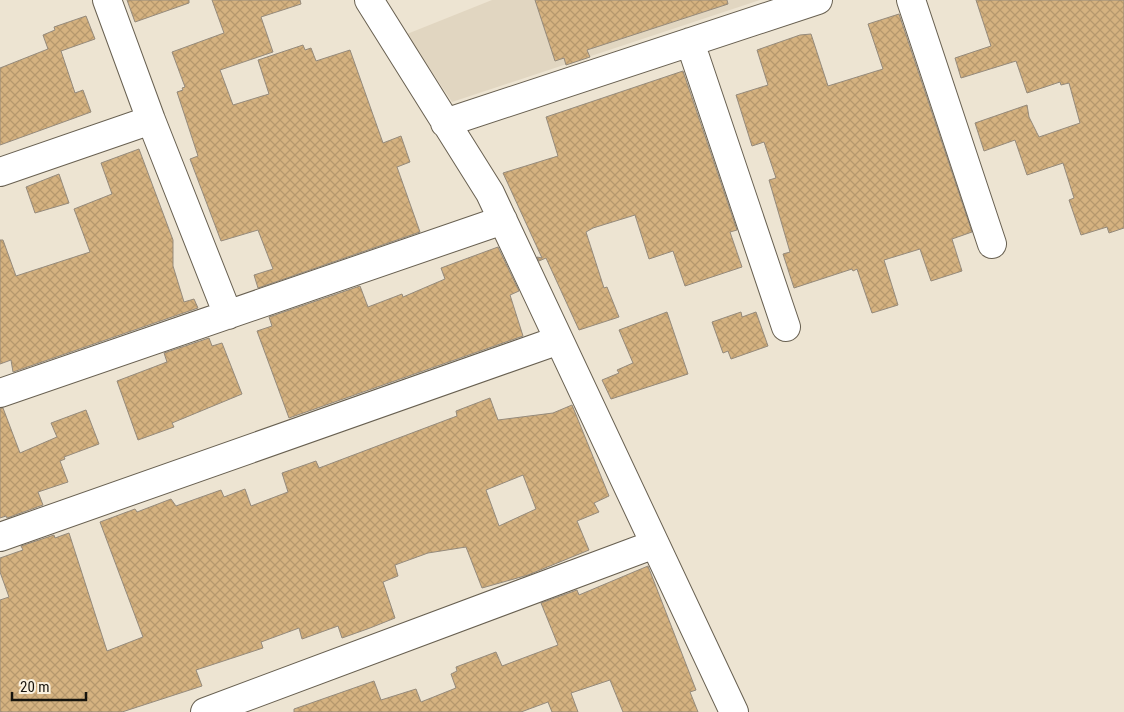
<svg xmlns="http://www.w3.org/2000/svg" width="1124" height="712" font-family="'Roboto Condensed',sans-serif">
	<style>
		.education { fill: #e1d6c1 }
		.building { fill: url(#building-cross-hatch); stroke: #958a7b; fill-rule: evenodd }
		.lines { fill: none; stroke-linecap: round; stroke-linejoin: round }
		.minor-casing { stroke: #686051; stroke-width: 30 }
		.minor { stroke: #fff; stroke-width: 28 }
	</style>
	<defs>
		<pattern id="building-cross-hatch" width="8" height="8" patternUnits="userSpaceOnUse" patternTransform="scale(1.25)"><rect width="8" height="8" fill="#d5b280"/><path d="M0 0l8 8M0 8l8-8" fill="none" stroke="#b6986d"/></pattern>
	</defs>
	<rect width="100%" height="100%" fill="#ede4d2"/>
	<path class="education" d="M492 0H760L452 102 407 34Z"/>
	<path class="building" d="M127 0H189V3L135 22Z
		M212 0H300L301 4 261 17 273 52 220 70 233 105 269 94 258 60 303 45 305 50 311 48 316 61 350 50 383 143 401 136 410 162 397 167 420 232 258 288 254 275 273 269 258 230 221 241 190 159 198 156 177 92 183 90 182 88 185 87 172 52 224 33Z
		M535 0H727L728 4 587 50 590 57 566 65 564 58 555 61Z
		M976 0H1124V228L1109 233 1107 227 1081 235 1069 200 1074 198 1063 163 1027 175 1015 140 984 151 975 123 1027 105 1029 117 1039 137 1080 123 1069 83 1061 85 1060 82 1027 93 1016 61 961 78 955 58 991 46Z
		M899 14 972 232 952 239 962 271 931 281 920 249 884 260 898 305 872 313 857 269 853 271 852 269 794 288 783 254 790 252 769 180 776 178 764 142 752 146 736 95 768 85 757 50 800 35 811 34 828 86 883 69 868 24Z
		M86 16 95 39 61 51 75 93 83 90 91 112 0 145V68L48 49 43 35 55 30 54 27Z
		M683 71 737 230 730 232 742 267 685 286 673 251 649 259 635 215 593 228 586 232 604 288 607 287 619 317 579 330 546 258 539 261 537 257 542 258 503 173 558 156 546 117Z
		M139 149 173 240V266L184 302 194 299 198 308 13 372 11 360 0 364V240H3L16 276 90 252 74 209 112 194 101 163Z
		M59 174 69 203 35 213 26 187Z
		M498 247 519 291 510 295 523 336 289 418 257 331 272 326 269 317 360 286 368 307 402 294 403 297 445 279 441 268Z
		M667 312 688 374 611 399 602 380 619 373 617 370 633 363 619 330Z
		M741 312 742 317 756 312 768 346 731 359 728 351 723 353 712 322Z
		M209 338 212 346 222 343 242 394 172 423 174 427 138 440 117 381 167 362 164 353Z
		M490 398 498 420 553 413 572 405 609 496 594 503 599 512 577 521 589 550 528 575 482 588 466 547 428 553 395 565 398 576 383 582 395 618 370 628 342 638 338 626 302 639 299 628 261 642 263 648 196 670 202 686 122 712H0V600L9 597 0 572V558L23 550 21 546 54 535 55 538 69 533 107 651 143 637 100 522 135 509 137 512 171 499 176 506 221 490 224 497 245 489 251 506 288 492 282 473 316 461 319 468 457 416 456 411ZM523 475 536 509 499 526 486 490Z
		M0 408H3L20 453 57 437 51 423 86 410 99 444 64 457 65 459 60 461 68 482 38 492 43 505 7 518 6 516 0 518Z
		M648 566 696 690 690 692 698 712H623L610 680 571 693 578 712H552L548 702 521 712H294V709L374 681 381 700 416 689 421 702 456 688 451 674 457 671 456 667 496 652 502 666 558 645 541 603 577 590 579 595Z"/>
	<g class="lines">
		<defs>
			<path id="minor" d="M107 0 151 120 228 315
				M369 0 490 193 734 712
				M911 0 992 244
				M690 42 786 327
				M445 123 818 0
				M0 172 151 120
				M0 393 503 220
				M0 537 559 340
				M205 712 655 544"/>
		</defs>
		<use href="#minor" class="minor-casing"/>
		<use href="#minor" class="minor"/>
	</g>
	<path d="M12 692v8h74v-8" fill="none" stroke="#17140d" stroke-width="2.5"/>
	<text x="20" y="692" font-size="15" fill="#17140d" stroke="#faf1df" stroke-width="4" paint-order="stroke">20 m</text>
</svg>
